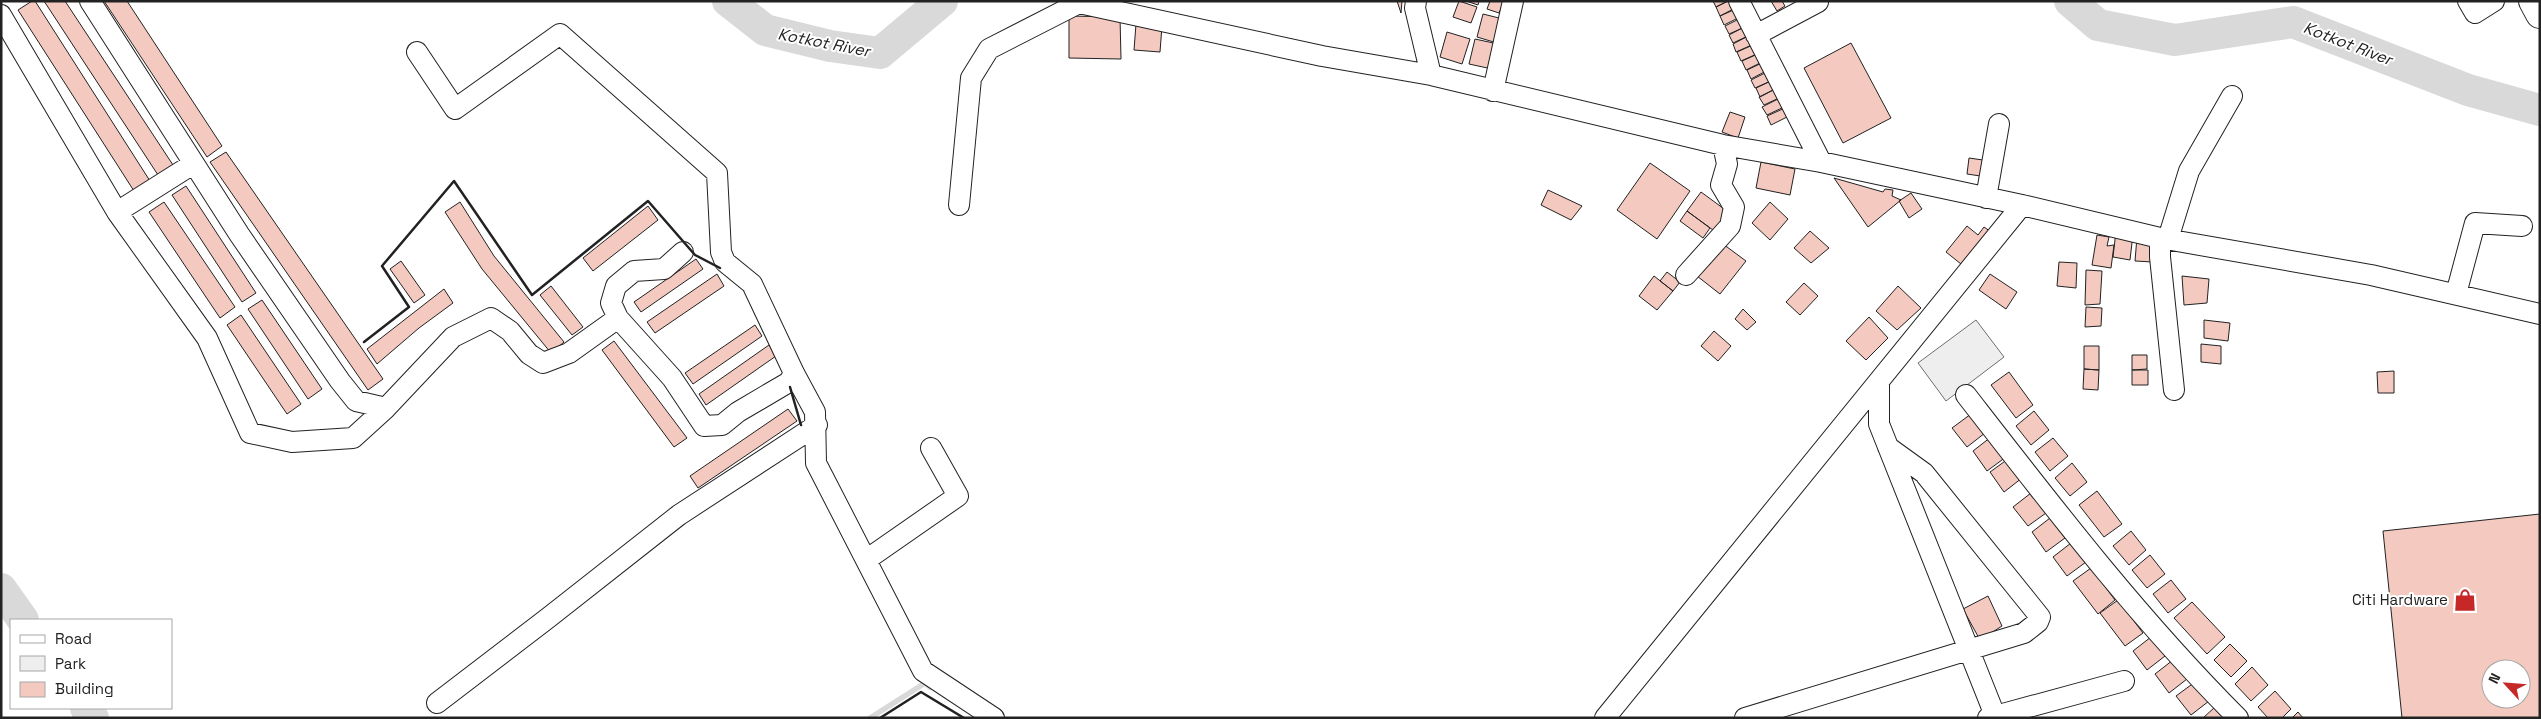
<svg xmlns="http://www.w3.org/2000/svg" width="2541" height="719" font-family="'Space Grotesk',sans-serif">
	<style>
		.green { fill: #eee; stroke: #6f6f6f }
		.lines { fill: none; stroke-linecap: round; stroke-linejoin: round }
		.stream { stroke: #d9d9d9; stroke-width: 5.5 }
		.river { stroke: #d9d9d9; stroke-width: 32 }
		.building { fill: #f3c9c0; stroke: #222; fill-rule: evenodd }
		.minor-casing { stroke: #222; stroke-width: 22 }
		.highway-casing { stroke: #222; stroke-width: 30 }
		.minor { stroke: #fff; stroke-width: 20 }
		.highway { stroke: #fff; stroke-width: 28 }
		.wall { stroke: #222; stroke-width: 2.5 }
		.labels { text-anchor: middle; stroke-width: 4; stroke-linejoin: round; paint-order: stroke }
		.poi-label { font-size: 15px; fill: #222; stroke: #fff; text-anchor: end }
		.water-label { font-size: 16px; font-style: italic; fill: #222; stroke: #fff }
	</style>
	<rect width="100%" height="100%" fill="#fff"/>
	<path class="green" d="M1976 320 2004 357 1946 401 1918 363Z"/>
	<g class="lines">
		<path class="stream" d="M870 718 925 683 930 687"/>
		<path class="river" d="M728 1 765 30 830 46 880 53 942 1
			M2070 1 2098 25 2175 40 2293 22 2468 90 2540 110
			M1 589 23 620
			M86 708 93 718"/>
	</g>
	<path class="building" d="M32 1H35L150 181 134 191 18 10Z
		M44 1H65L173 165 158 175Z
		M104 1H127L222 146 207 157Z
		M1397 1H1402L1401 13Z
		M1459 1 1477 7 1471 23 1453 17Z
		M1466 1H1479L1478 5Z
		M1490 1H1504L1499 13 1487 9Z
		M1713 1H1728L1716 7Z
		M1728 1H1735L1737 7 1720 16 1716 7Z
		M1771 1H1782L1785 6 1777 11Z
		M1738 8 1742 16 1724 25 1720 16Z
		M1483 14 1503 19 1497 43 1477 37Z
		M1069 16 1120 17 1121 59 1069 58Z
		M1743 17 1747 26 1729 34 1725 26Z
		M1136 24 1162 26 1160 52 1134 50Z
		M1746 26 1750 35 1733 43 1729 35Z
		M1447 32 1470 39 1462 64 1440 57Z
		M1750 35 1754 44 1736 52 1733 44Z
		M1475 39 1498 44 1492 69 1469 64Z
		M1851 43 1891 118 1843 143 1804 68Z
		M1755 44 1759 53 1741 61 1737 52Z
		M1760 53 1764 61 1746 70 1742 61Z
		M1764 62 1768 70 1751 79 1747 70Z
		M1769 71 1773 80 1755 88 1751 80Z
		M1773 80 1777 88 1760 97 1756 88Z
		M1777 88 1781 97 1764 105 1759 97Z
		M1780 98 1784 107 1767 115 1762 107Z
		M1785 108 1789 116 1771 125 1767 116Z
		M1730 112 1745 117 1738 138 1722 132Z
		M226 152 383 379 368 390 210 162Z
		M1969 158 1990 161 1987 177 1967 174Z
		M1761 162 1795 169 1790 195 1756 188Z
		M1650 163 1690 191 1657 239 1617 210Z
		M1834 178 1883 192 1885 189 1893 190 1892 196 1901 200 1868 227Z
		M186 186 256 293 242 302 172 195Z
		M1548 190 1582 206 1571 220 1541 205Z
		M1701 192 1731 214 1717 233 1687 211Z
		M1911 193 1922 209 1909 218 1899 201Z
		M164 202 235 307 220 318 149 212Z
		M460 202 494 256 564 342 551 353 482 269 445 212Z
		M1770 202 1788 219 1770 240 1752 223Z
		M648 206 658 220 593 271 583 258Z
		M1687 211 1710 228 1703 238 1680 221Z
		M1967 226 1978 235 1984 227 1994 234 1966 268 1946 252Z
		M1810 231 1829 248 1811 263 1794 248Z
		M2116 231 2133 234 2130 260 2113 257Z
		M2097 235 2109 237 2107 246 2114 245 2111 268 2092 265Z
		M2137 237 2157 238 2153 262 2135 261Z
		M1723 244 1746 261 1720 294 1697 276Z
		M696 259 703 269 641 312 634 302Z
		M401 261 425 295 414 303 390 269Z
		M2059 262 2077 263 2076 288 2057 286Z
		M2086 270 2102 271 2100 304 2085 305Z
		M1667 272 1680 282 1673 291 1660 281Z
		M717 274 724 286 655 333 647 322Z
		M1990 274 2017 292 2006 309 1979 290Z
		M1654 276 1673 291 1657 310 1639 296Z
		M2182 276 2209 279 2207 303 2184 305Z
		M1804 283 1818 296 1800 315 1786 302Z
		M551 286 583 327 572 335 540 295Z
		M1898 286 1921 308 1897 330 1876 311Z
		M444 289 453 303 419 328 377 364 367 349Z
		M262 300 322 389 308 399 248 309Z
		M2086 307 2102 308 2101 326 2085 327Z
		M1743 309 1756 322 1747 330 1735 319Z
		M241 315 301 404 287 414 227 325Z
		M1869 317 1888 338 1866 360 1846 341Z
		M2204 320 2230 323 2228 341 2204 338Z
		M755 325 762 336 693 384 685 373Z
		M1714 331 1731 346 1718 361 1701 346Z
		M614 341 687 438 674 447 602 350Z
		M2201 344 2221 346V364L2201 362Z
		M769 345 776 356 706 405 699 394Z
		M2084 346H2099V370L2084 369Z
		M2132 355H2147V369L2132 370Z
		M2084 369 2099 370 2098 390 2083 389Z
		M2132 370H2148V385H2132Z
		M2394 371V393H2378L2377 372Z
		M2009 372 2033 405 2016 418 1991 385Z
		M788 409 797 421 698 488 690 476Z
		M2034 411 2049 430 2031 445 2016 426Z
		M1971 414 1985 433 1967 447 1952 428Z
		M1991 437 2006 457 1987 471 1973 451Z
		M2053 438 2068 456 2050 471 2035 452Z
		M2008 459 2022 478 2004 492 1990 472Z
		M2072 463 2087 482 2070 496 2055 478Z
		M2097 491 2122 524 2104 537 2079 505Z
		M2031 493 2046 513 2028 526 2013 507Z
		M2540 514V718H2402L2383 531ZM2491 669H2521V699H2491Z
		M2050 518 2065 538 2046 552 2032 532Z
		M2131 531 2146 550 2129 565 2113 546Z
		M2071 543 2086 562 2067 576 2053 557Z
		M2150 555 2165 574 2147 588 2132 570Z
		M2091 568 2115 600 2098 614 2073 581Z
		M2171 580 2186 599 2168 613 2153 594Z
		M1988 596 2002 626 1980 640 1963 609Z
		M2118 600 2143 633 2125 646 2100 613Z
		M2192 602 2225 637 2207 654 2174 618Z
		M2151 637 2165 656 2147 670 2133 651Z
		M2230 644 2247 661 2231 677 2214 660Z
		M2173 660 2187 679 2169 693 2155 674Z
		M2252 667 2268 685 2251 701 2235 684Z
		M2195 682 2209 701 2191 715 2176 696Z
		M2275 691 2291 709 2282 718H2268L2258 707Z
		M2215 707 2225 718H2203Z
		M2298 712 2303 718H2292Z"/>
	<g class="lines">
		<defs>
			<path id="minor" d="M90 1 239 234 340 381 356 401 386 408
				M1416 1 1415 8 1431 75
				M1739 1 1821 162
				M2468 1 2475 13 2494 1
				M1 15 117 212 207 338 250 433 292 442 353 438 386 408 453 337 491 318 510 331 529 354 543 363 569 353 618 318
				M1756 35 1818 2
				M417 52 455 109 560 34 717 173 721 252 725 262 752 284 794 373 815 412 816 463 923 671 994 718
				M1493 91 1513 1
				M1986 198 1999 124
				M959 205 971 78 989 49 1079 3 1322 56 1431 75 1723 145 1821 162 2022 205 2160 238 2371 275 2540 314
				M117 212 193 164
				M2160 238V257L2174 390
				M2168 239 2189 171 2232 96
				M683 252 664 269 634 271 616 286 611 303 618 318 672 378 704 426 722 425 738 412 789 382 794 373
				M1686 275 1730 226 1734 207 1721 185 1727 164 1723 145
				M2456 294 2475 223 2522 226
				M1879 382V424L1996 718
				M1966 395C2053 507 2138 618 2238 718
				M866 560 958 496 931 448
				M437 703 548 618 679 515 817 425
				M1605 718 2022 205
				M1745 718 2024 633 2038 622 2040 617 2032 607 1924 473 1888 447
				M1988 718 2124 681"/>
			<path id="highway" d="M2533 1 2540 14"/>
		</defs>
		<use href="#minor" class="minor-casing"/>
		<use href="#highway" class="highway-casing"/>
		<use href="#minor" class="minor"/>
		<use href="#highway" class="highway"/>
		<path class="wall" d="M364 342 409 307 382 266 454 181 532 295 648 201 695 255 720 268
			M790 387 801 425
			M880 718 921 692 964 718"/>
	</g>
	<defs>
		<symbol id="shop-bare" viewBox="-9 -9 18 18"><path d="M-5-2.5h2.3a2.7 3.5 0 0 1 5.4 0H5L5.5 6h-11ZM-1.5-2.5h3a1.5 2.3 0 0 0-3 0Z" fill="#c62828" stroke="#fff" stroke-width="2.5" paint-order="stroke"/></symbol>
	</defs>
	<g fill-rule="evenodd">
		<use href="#shop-bare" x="2449" y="584" width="32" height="32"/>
	</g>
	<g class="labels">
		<g class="poi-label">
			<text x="2448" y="605">Citi Hardware</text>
		</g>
		<g class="water-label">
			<text transform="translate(824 42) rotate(11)" y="6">Kotkot River</text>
			<text transform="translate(2348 43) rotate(21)" y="6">Kotkot River</text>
		</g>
	</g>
	<rect width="2541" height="719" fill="none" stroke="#222222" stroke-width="5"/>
	<rect x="10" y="619" width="162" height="90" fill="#ffffff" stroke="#a7a7a7"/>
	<rect x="20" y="635" width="25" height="8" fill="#ffffff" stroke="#a7a7a7"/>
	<text x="55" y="644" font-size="15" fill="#222222">Road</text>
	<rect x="20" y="656" width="25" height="15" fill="#eeeeee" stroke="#a7a7a7"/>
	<text x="55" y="669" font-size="15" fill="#222222">Park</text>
	<rect x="20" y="682" width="25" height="15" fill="#f3c9c0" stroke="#a7a7a7"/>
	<text x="55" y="694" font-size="15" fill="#222222">Building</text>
	<g transform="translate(2506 684) rotate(296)"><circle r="24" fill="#ffffff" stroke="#a7a7a7"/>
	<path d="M0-4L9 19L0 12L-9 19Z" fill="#c62828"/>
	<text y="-8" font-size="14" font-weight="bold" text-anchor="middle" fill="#222222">N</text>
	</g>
</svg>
